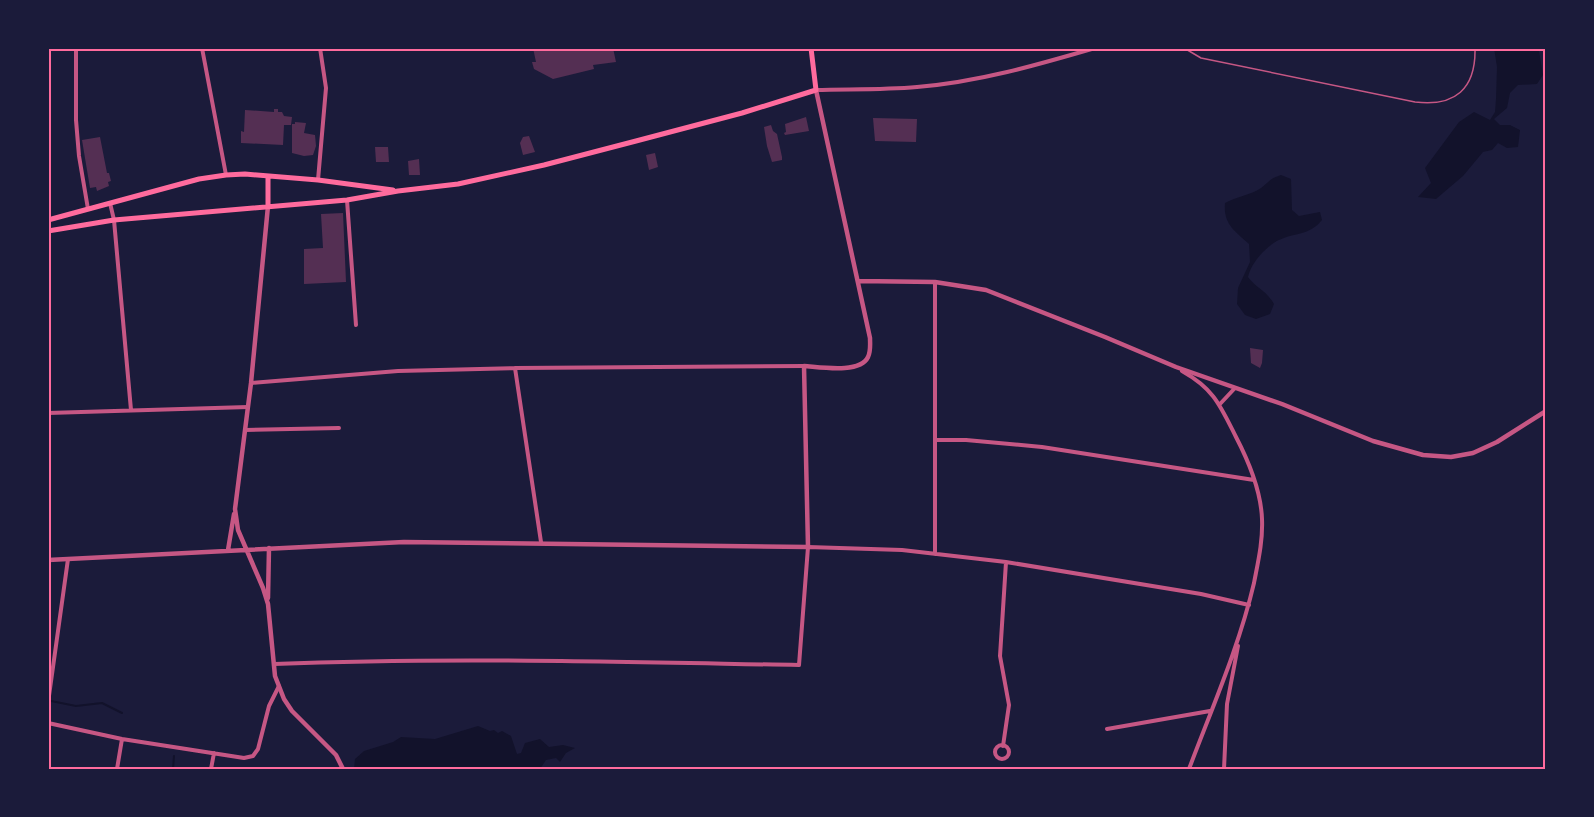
<svg xmlns="http://www.w3.org/2000/svg" width="1594" height="817" font-family="Barlow,sans-serif">
	<style>
		.water { fill: #12122b }
		.lines { fill: none; stroke-linecap: round; stroke-linejoin: round }
		.stream { stroke: #12122b; stroke-width: 2 }
		.building { fill: #542f53 }
		.service { stroke: #c65784; stroke-width: 1.5 }
		.minor { stroke: #c65784; stroke-width: 4 }
		.tertiary { stroke: #c65784; stroke-width: 4.5 }
		.secondary { stroke: #ff6b9d; stroke-width: 5 }
		.neatline { fill: none; stroke: #ff6b9d; stroke-width: 2 }
	</style>
	<rect width="100%" height="100%" fill="#1b1b3a"/>
	<path class="water" d="M1494 48H1537L1539 51 1543 75 1537 84 1518 85 1510 93 1507 108 1494 119 1500 125H1510L1520 130 1518 147 1507 148 1498 143 1492 150 1483 152 1463 176 1436 199 1418 197 1431 183 1425 168 1459 122 1474 112 1490 120 1495 112 1496 99 1497 67Z
		M1281 175 1291 179 1292 210 1299 216 1320 212 1322 220C1309 236 1296 232 1279 240 1266 246 1251 263 1248 277 1256 288 1267 291 1274 304L1270 314 1256 319 1245 315 1237 304 1238 288 1250 262 1249 244C1235 231 1223 224 1225 203 1235 197 1254 194 1261 188 1270 181 1269 179 1281 175Z
		M478 726 490 731 494 730 498 733 502 731 511 736 517 754 521 753 525 743 540 739 549 747 563 745 575 748 566 753 560 762 556 758 546 760 540 769H354L355 759 364 751 393 742 401 737 435 739Z"/>
	<g class="lines">
		<path class="stream" d="M51 701 76 706 102 703 122 713
			M173 769 174 756"/>
	</g>
	<path class="building" d="M533 48H613L616 62 593 65 594 69 553 79 534 69 532 62H536Z
		M274 109H278V112H282L284 116 292 117 291 125H284L283 145 241 143V131L244 132 245 110 274 112Z
		M806 117 809 131 785 135 784 133 786 132 785 124Z
		M873 118 917 119 916 142 875 141Z
		M295 122 306 123 304 133 315 135 316 146 313 155 304 156 292 153V124H295Z
		M771 125 773 131 777 134 782 157V160L772 162 767 146 764 127Z
		M529 136 535 152 523 155 520 143 523 137Z
		M100 137 107 173H109L111 181 108 182 109 186 97 191 96 187 90 188 82 140Z
		M375 147H388L389 162H376Z
		M655 153 658 167 649 170 646 155Z
		M419 159 420 175H409L408 161Z
		M343 213 346 282 304 284V249L323 248 321 214Z
		M1250 348 1263 350 1262 363 1260 368 1251 363Z"/>
	<g class="lines">
		<path class="service" d="M1184 48 1201 58 1415 102C1455 107 1476 89 1475 48"/>
		<path class="minor" d="M76 48V120L79 156 88 209
			M202 48 226 175
			M816 90C849 89 883 90 917 87 978 82 1037 65 1095 48
			M318 180 326 88 320 48
			M347 200 356 325
			M110 203 114 220 131 410
			M935 282V554
			M515 368 541 542
			M1182 371C1214 389 1220 405 1236 437 1249 462 1261 491 1262 519 1263 541 1258 562 1254 583 1239 647 1212 708 1189 769
			M251 383 398 371 515 368 804 366
			M1220 404 1235 388
			M48 413 248 407
			M245 430 339 428
			M935 440H966L1042 447 1254 480
			M274 664C449 657 624 662 799 665L808 547 902 550 1006 562 1201 594 1249 605
			M48 703 68 559
			M48 723 122 739 244 758 253 756 258 749 269 706 279 686
			M1107 729 1210 711
			M995 752a7 7 0 1 1 14 0a7 7 0 1 1-14 0Z
			M1003 746 1009 705 1000 656 1006 562
			M117 769 122 739
			M211 769 214 753
			M1224 769 1227 704 1238 646"/>
		<path class="tertiary" d="M268 206 251 383 235 509 238 530 263 588 268 604 275 676 284 699 292 711 336 755 343 769
			M858 281 935 282 986 290 1105 337 1176 367 1282 404 1373 441 1423 455 1451 457 1473 453 1497 442 1546 411
			M228 550 234 514
			M48 560 404 542 808 547 804 366C820 367 860 374 868 357 871 351 870 344 870 338L816 90
			M268 598 269 548"/>
		<path class="secondary" d="M268 206V176
			M48 220 199 179 226 175 245 174 318 180 393 190
			M48 231 114 220 347 200 398 191 458 184 544 165 636 141 742 113 816 90 811 48"/>
	</g>
	<rect width="1594" height="817" fill="none" stroke="#1b1b3a" stroke-width="99"/>
	<rect x="50" y="50" width="1494" height="718" class="neatline"/>
</svg>
